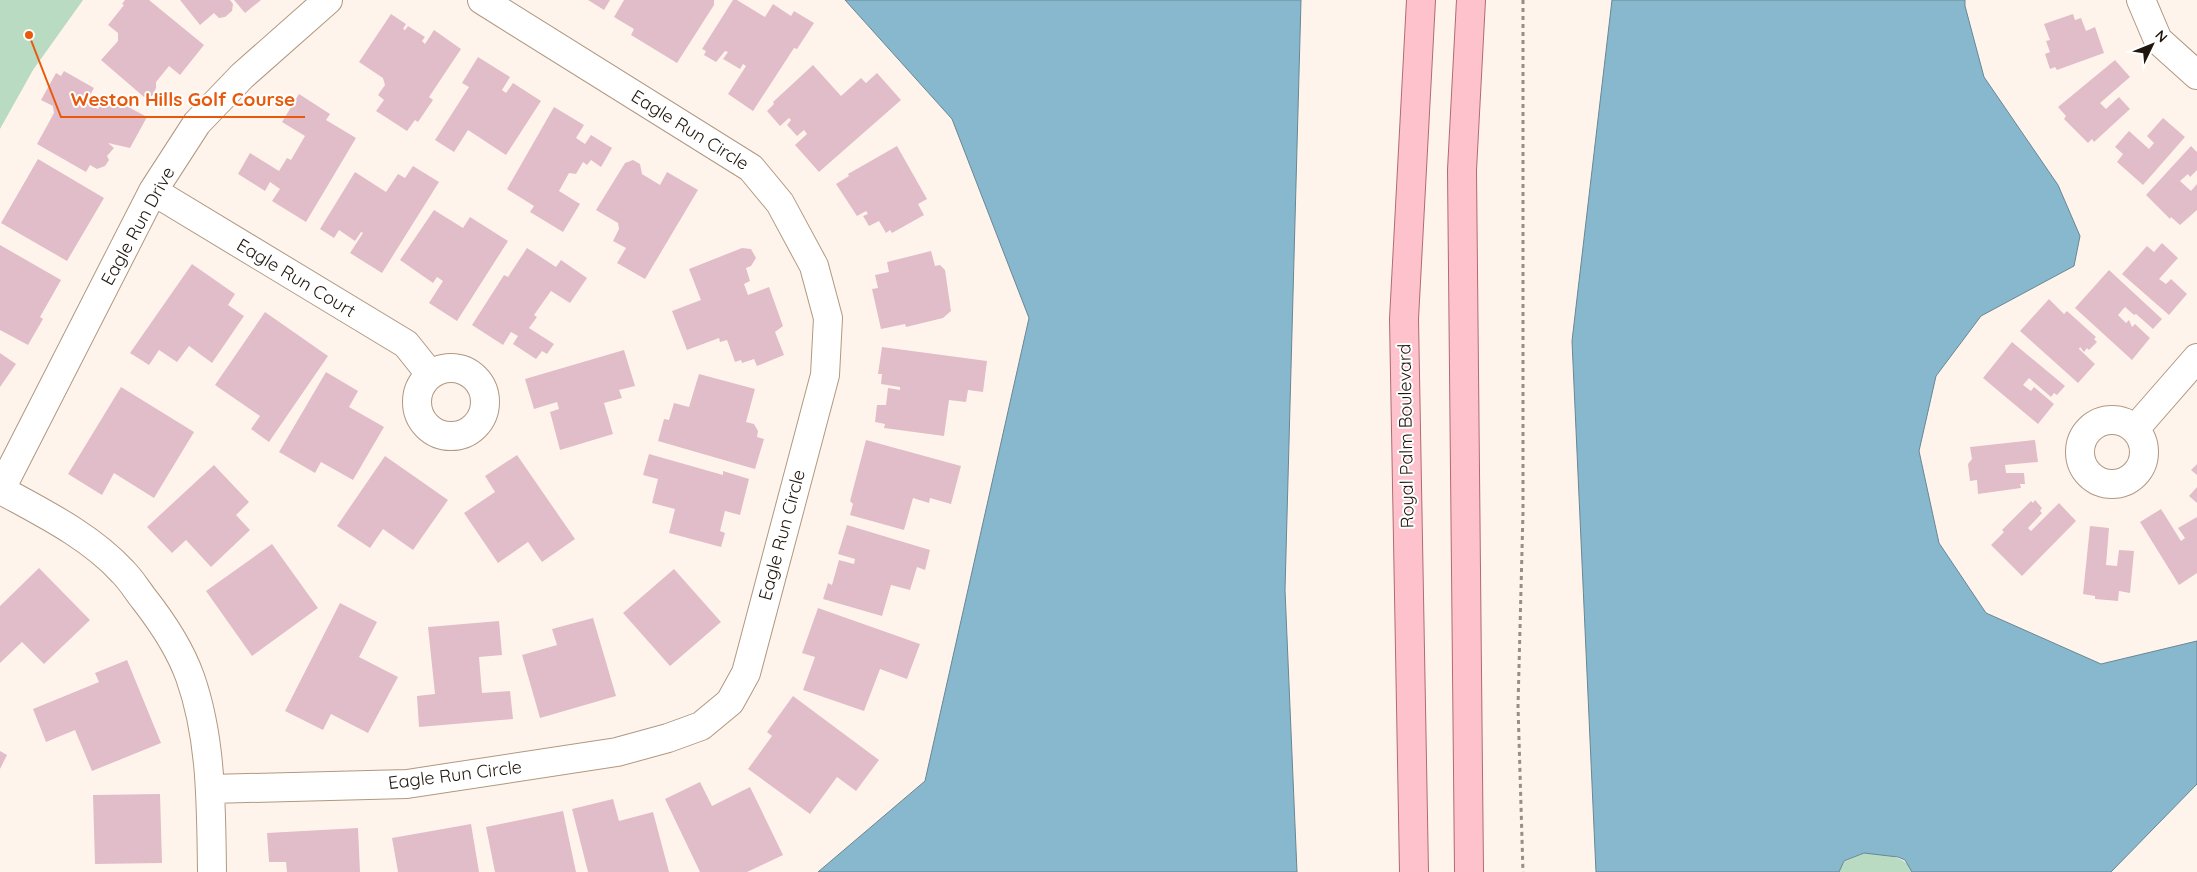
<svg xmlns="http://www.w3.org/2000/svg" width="2197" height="872" font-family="Quicksand,sans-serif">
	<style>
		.green { fill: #b8dbc1 }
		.water { fill: #87b8ce; stroke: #688794 }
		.building { fill: #e1bdc9 }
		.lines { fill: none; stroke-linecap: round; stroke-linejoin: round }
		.street-casing { stroke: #b09881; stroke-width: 30 }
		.primary-casing { stroke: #b06b73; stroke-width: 30 }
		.path { stroke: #988e85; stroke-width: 3; stroke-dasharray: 4 4; stroke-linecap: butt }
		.street { stroke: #fff; stroke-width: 28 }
		.primary { stroke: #fec2cc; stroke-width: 28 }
		.labels { text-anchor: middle; stroke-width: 4; stroke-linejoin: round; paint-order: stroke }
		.street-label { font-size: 18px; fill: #1f160d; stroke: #fff }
		.leader { fill: none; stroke: #e8590c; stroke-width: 2 }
		.callout-dot { fill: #e8590c; stroke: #fff; stroke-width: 2 }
		.callout-label { font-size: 19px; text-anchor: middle; font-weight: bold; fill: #e8590c; stroke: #fff; stroke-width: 4; stroke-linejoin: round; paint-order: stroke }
	</style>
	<rect width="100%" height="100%" fill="#fff4eb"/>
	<path class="green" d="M0 0H83L33 70 0 129Z
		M1864 853C1880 855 1907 854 1912 872H1839L1844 862Z"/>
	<path class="water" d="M845 0H1301L1285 590 1297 872H818L925 781 1029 318 952 119Z
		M1612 0H1965V6L1984 77 2058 185 2080 236 2074 266 1981 316 1936 376 1919 451 1939 543 1986 613 2101 664 2197 641V784L2111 872H1912L1905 860 1898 857 1864 853 1844 861 1839 872H1596L1572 341Z"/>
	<path class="building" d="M125 0H149L204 45 180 75 169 66 156 82V88L152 96 144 97 101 60 118 41V33L108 25 124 5 122 4Z
		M180 0H230L233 4 232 11 225 17 219 18 214 13 200 25Z
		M234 0H261L245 13Z
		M588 0H610L604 10Z
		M624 0H714V5L677 63 631 35 634 29 614 17Z
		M733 0H737L765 17 773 4 791 16 794 11 814 23 797 49 794 48 753 111 728 94 746 66 743 64 740 69 723 59 728 52 725 51 716 62 704 55 706 51 702 49Z
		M391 14 406 24 403 29 405 30 408 26 425 37 422 41 425 44 434 30 461 49 429 97 433 100 418 122 415 120 407 131 376 111 384 100 378 95 385 85 383 78 359 62Z
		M2073 14 2075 20 2081 18 2086 31 2095 27 2104 53 2057 70 2055 67 2050 69 2045 54 2050 52 2046 41 2050 40 2044 24Z
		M478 57 510 77 502 90 506 93 513 83 541 101 506 155 468 130 454 152 435 140 469 87 462 83Z
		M2115 60 2130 77 2100 103 2106 109 2119 97 2130 109 2094 142 2092 139 2088 143 2064 119 2066 116 2058 107Z
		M813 65 841 96 861 78 866 83 877 73 901 100 819 172 795 145 807 134 804 130 797 136 787 125 791 120 789 118 780 126 767 111 774 104 773 102Z
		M64 71 94 88 86 102 98 109 106 95 147 117 130 148 108 143 114 148 107 156 109 160 105 166 97 169 90 165 86 172 37 144 54 113 53 106 41 100 56 73 61 76Z
		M299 94 330 114 326 120 356 138 306 222 272 201 280 189 270 182 265 191 238 174 250 153 279 171 287 158 291 160 305 136 282 122Z
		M554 107 584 125 576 138 585 144 591 135 612 148 601 167 591 160 587 165 583 162 576 174 569 173 559 191 580 204 563 232 530 212 534 206 507 189Z
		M2163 118 2185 137 2143 185 2117 162 2123 154 2115 147 2129 131 2149 149 2154 143 2147 136Z
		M897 146 927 199 918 204 924 215 892 233 890 230 886 233 879 221 869 226 863 216 868 214 866 211 857 216 836 184 849 176 848 174Z
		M2191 146 2197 152V170L2190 177 2188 174 2180 181 2191 191 2197 184V210L2180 225 2171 217 2170 219 2146 195Z
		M38 159 104 198 67 261 1 223Z
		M633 160 640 164 642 174 660 185 667 172 698 190 645 279 617 263 626 248 613 241 619 229 618 223 596 210 625 163Z
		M413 166 439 182 382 273 350 253 363 233 361 232 355 241 339 230 334 238 320 229 355 172 386 192 398 174 405 178Z
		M434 210 463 228 470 217 508 241 457 321 429 303 443 281 437 277 433 283 400 260Z
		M2162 243 2178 258 2159 279 2166 284 2171 279 2187 294 2169 315 2122 274 2147 246 2154 252Z
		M0 245 61 280 40 317 43 319 28 345 0 330Z
		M527 248 556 267 561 260 587 278 570 303 551 291 534 315 537 317 529 328 554 344 547 354 542 351 536 359 513 344 518 336 511 332 503 345 472 325 504 275 508 277Z
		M742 248 751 249 756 258 751 266 746 268 750 281 744 284 748 295 769 287 783 326 775 332 784 355 757 366 754 359 742 363 741 360 735 362 727 340 720 342 719 338 687 350 672 311 701 300 689 269Z
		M931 251 935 266 940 265 945 270 951 311 943 318 906 327 905 324 881 329 872 289 878 288 875 275 889 272 887 262Z
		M192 264 235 294 228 305 244 316 212 363 189 346 177 362 159 350 149 365 130 353Z
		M2109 270 2162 319 2153 329 2136 314 2134 315 2125 307 2118 315 2126 323 2129 320 2132 327 2135 324 2150 338 2132 360 2075 308Z
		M2049 299 2064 314 2067 311 2096 337 2094 339 2097 342 2089 350 2087 348 2084 352 2080 347 2079 349 2095 364 2078 383 2020 331Z
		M265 312 328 356 269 442 251 429 260 416 215 385Z
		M2012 342 2065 386 2057 395 2054 393 2051 397 2029 378 2023 385 2031 391 2034 387 2054 404 2038 424 1983 378Z
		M882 347 987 361 983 392 968 390 966 402 949 400 944 436 884 428 885 424 875 422 877 405H886L888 388 900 390V387L881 384 882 374H878Z
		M624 350 635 386 619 390 622 398 604 403 613 434 560 450 550 412 559 409 557 402 534 409 525 379Z
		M0 353 16 364 0 387Z
		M326 372 358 391 349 407 384 427 353 480 321 462 315 473 279 452Z
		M699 374 755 389 746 422 754 424 758 431 757 437 764 439 755 469 658 441 664 419 669 420 674 403 689 407Z
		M121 387 194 432 154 498 114 473 102 495 68 474Z
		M866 440 961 466 951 504 930 498 929 503 913 498 904 530 850 515 853 504 850 501Z
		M2035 440 2038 462 2005 465 2006 473H2024L2025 484H2020L2021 488 1978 494 1977 480 1970 481 1968 464 1972 459 1970 447Z
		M649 454 723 475V471L749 479 740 515 725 511 720 531 725 533 721 547 669 533 675 509 652 503 658 479 643 475Z
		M517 455 575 539 542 562 528 542 498 563 464 513 495 492 485 476Z
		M385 456 448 500 413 550 383 529 370 548 337 526Z
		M2197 464V475L2191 470Z
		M214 465 249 502 236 515 250 530 211 567 186 540 172 553 147 527Z
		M2197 487V503L2189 496Z
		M2035 500 2042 508 2040 511 2042 513 2028 528 2031 531 2059 503 2076 521 2022 576 1991 545 2004 532 2002 530 2031 501 2033 503Z
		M2161 509 2181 541 2185 538 2178 528 2197 517V573L2179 585 2140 522Z
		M847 525 930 550 925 570 917 567 910 590 891 585 882 616 823 599 828 583 832 585 839 560 854 564 855 559 838 554Z
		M2090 526 2109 528 2106 565 2117 566 2119 550 2134 551 2130 593 2119 591 2118 601 2095 599V596L2083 594Z
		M272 544 318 608 252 656 206 591Z
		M39 568 90 620 44 664 22 642 0 663V606Z
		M674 569 721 622 670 666 623 613Z
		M340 603 377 622 359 657 398 677 368 733 331 714 323 730 285 711Z
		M818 608 920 644 907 679 880 669 864 711 803 690 815 657 802 653Z
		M593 618 616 696 540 718 522 655 557 645 552 629Z
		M499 621 502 655 479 657 482 693 510 691 513 719 419 727 417 696 435 694 428 627Z
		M127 660 161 743 92 771 75 730 46 742 33 709 99 682 95 673Z
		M793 696 879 760 856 791 837 777 810 814 748 769 772 736 767 732Z
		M0 751 7 755 0 769Z
		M700 782 712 806 750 787 783 855 747 872H700L665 799Z
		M160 794 162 863 95 864 93 795Z
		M613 799 619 821 653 812 669 872H588L572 809Z
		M563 811 576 872H495L486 827Z
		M471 824 479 872H398L392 838Z
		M358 828 360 872H287L286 862H269L267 833Z"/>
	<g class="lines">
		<defs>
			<path id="street" d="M2141 0 2158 40 2197 75
				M153 191 406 344 430 374
				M417 402a34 34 0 1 1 68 0a34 34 0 1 1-68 0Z
				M2080 452a32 32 0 1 1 64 0a32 32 0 1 1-64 0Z
				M2135 429 2197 358
				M1 490C43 513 90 536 123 572 131 580 137 590 144 599 162 622 180 649 190 677 212 739 211 807 212 872
				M0 491 153 191 197 123 242 76 328 0
				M211 789 407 784 617 752 668 738 701 726 730 702 746 673 825 375 828 318 814 266 780 203 751 168 482 0"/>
			<path id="primary" d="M1414 872 1404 319 1421 0
				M1469 872 1462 170 1471 0"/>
		</defs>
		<use href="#street" class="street-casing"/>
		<use href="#primary" class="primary-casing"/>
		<path class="path" d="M1523 0V512L1518 706 1523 872"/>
		<use href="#street" class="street"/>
		<use href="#primary" class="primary"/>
	</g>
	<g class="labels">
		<g class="street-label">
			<text transform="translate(690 130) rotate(32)" y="6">Eagle Run Circle</text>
			<text transform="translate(138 226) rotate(-61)" y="6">Eagle Run Drive</text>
			<text transform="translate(296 278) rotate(31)" y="6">Eagle Run Court</text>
			<text transform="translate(1406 436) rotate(-91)" y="6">Royal Palm Boulevard</text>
			<text transform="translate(782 535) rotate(-75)" y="6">Eagle Run Circle</text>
			<text transform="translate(455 775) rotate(-7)" y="6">Eagle Run Circle</text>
		</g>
	</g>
	<path class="leader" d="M29 35L61 117H305"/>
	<circle class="callout-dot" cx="29" cy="35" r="5"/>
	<g class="callout-label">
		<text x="183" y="106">Weston Hills Golf Course</text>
	</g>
	<g transform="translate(2152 45) rotate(47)" stroke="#ffffff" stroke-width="4" paint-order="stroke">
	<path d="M0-4L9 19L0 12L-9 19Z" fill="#1f160d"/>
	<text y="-8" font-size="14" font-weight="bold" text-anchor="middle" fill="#1f160d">N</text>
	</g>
</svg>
